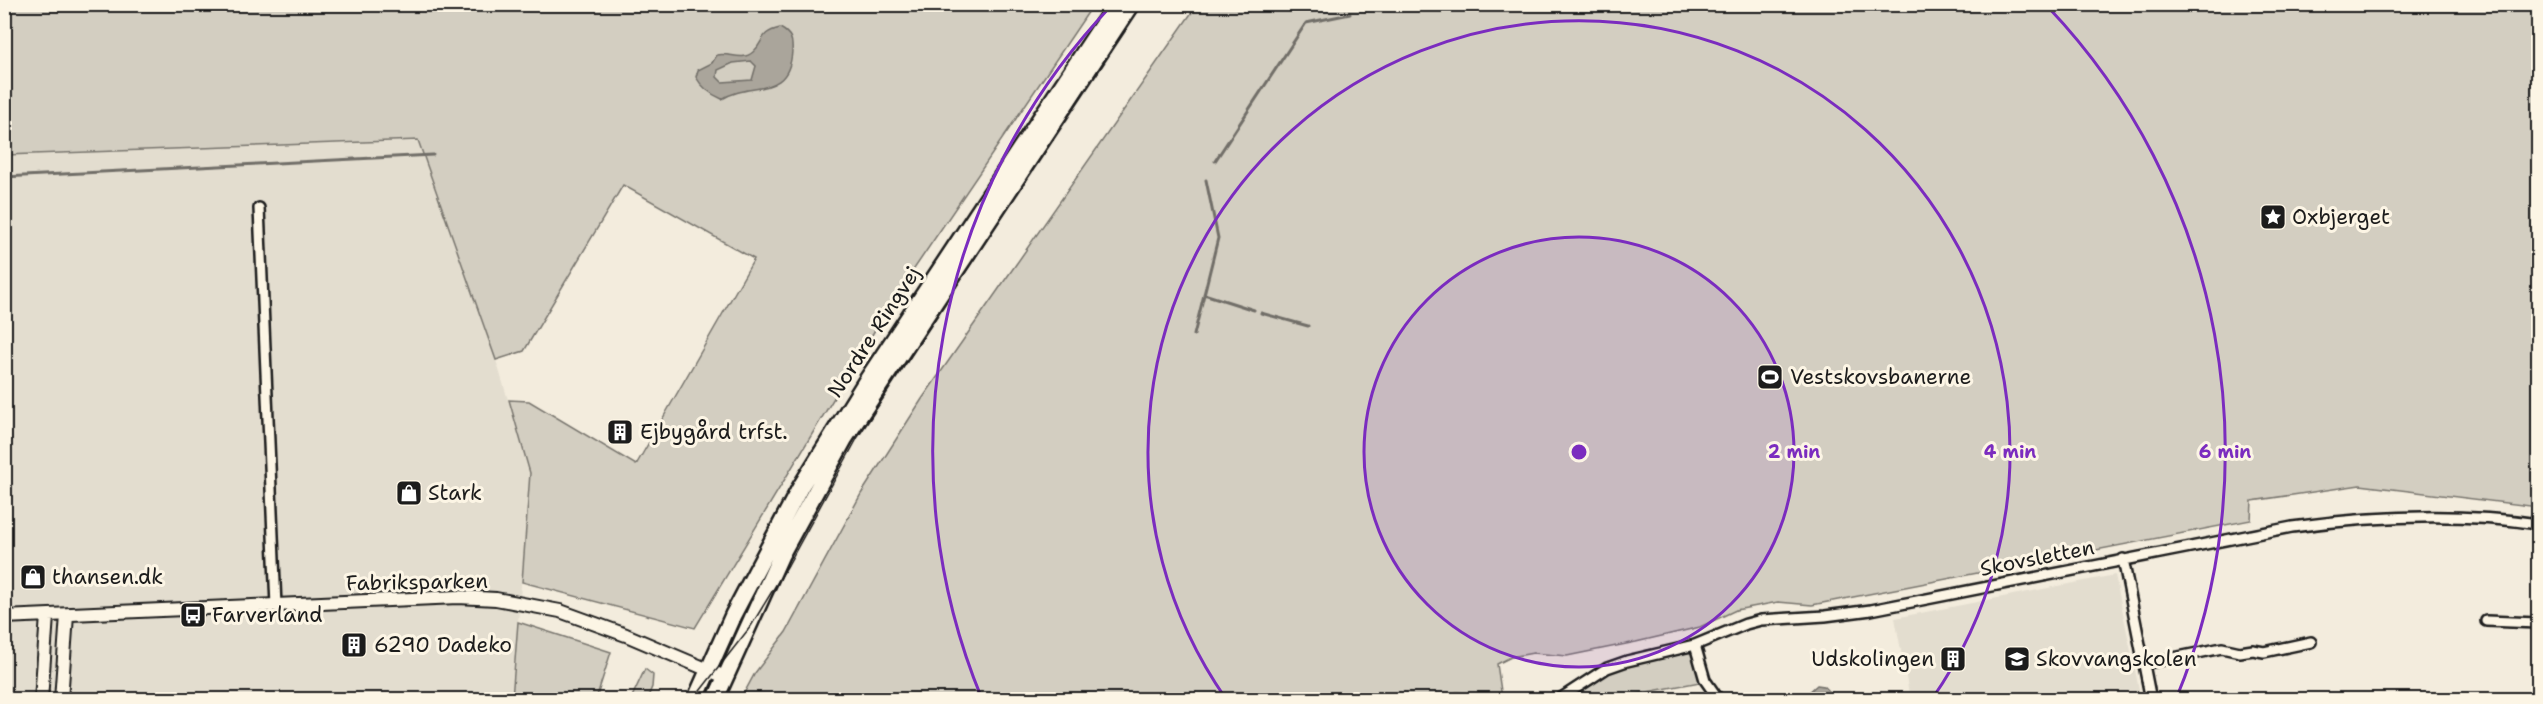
<svg xmlns="http://www.w3.org/2000/svg" width="2543" height="704" font-family="'Shantell Sans',sans-serif">
	<style>
		.built { fill: #e3ddcf }
		.green { fill: #d3cec1; stroke: #78756e; stroke-width: 1.5 }
		.water { fill: #aaa59b; stroke: #716e68; stroke-width: 1.5; fill-rule: evenodd }
		.lines { fill: none; stroke-linecap: round; stroke-linejoin: round }
		.stream { stroke: #716e68; stroke-width: 3 }
		.minor-casing { stroke: #1c1c1c; stroke-width: 14 }
		.tertiary-casing { stroke: #1c1c1c; stroke-width: 16 }
		.primary-casing { stroke: #1c1c1c; stroke-width: 20 }
		.minor { stroke: #fcf5e5; stroke-width: 9 }
		.tertiary { stroke: #fcf5e5; stroke-width: 12 }
		.primary { stroke: #fcf5e5; stroke-width: 15 }
		.tram { stroke: #1c1c1c; stroke-width: 1.5 }
		.ring { fill: none; stroke: #7b2cbf; stroke-width: 3 }
		.labels { text-anchor: middle; stroke-width: 6; stroke-linejoin: round; paint-order: stroke }
		.poi-label { font-size: 21px; fill: #1c1c1c; stroke: #fcf5e5; text-anchor: start }
		.street-label { font-size: 21px; fill: #1c1c1c; stroke: #fcf5e5 }
		.centre { fill: #7b2cbf; stroke: #fcf5e5; stroke-width: 3 }
		.ring-label { font-size: 18px; text-anchor: middle; font-weight: bold; fill: #7b2cbf; stroke: #fcf5e5; stroke-width: 6; stroke-linejoin: round; paint-order: stroke }
	</style>
	<rect width="100%" height="100%" fill="#f3ecdd"/>
	<filter id="ink" filterUnits="userSpaceOnUse"><feTurbulence type="fractalNoise" baseFrequency=".0167" numOctaves="2"/><feDisplacementMap in="SourceGraphic" scale="12" xChannelSelector="R" yChannelSelector="G"/><feConvolveMatrix kernelMatrix="1 2 1 2 8 2 1 2 1" color-interpolation-filters="sRGB"/></filter>
	<g filter="url(#ink)">
		<path class="built" d="M418 140 496 360 530 473 512 699H5L4 155Z
			M2115 575 2141 699H1910L1895 618Z"/>
		<path class="green" d="M4 5H1093L893 300 695 628 522 582 530 473 509 400 529 401 636 465 754 259 623 185 524 351 496 360 418 140 5 155Z
			M1197 5H2538V507L2360 485 2252 501 2251 520 1812 605 1778 602 1736 610 1700 627 1636 642 1567 656 1533 653 1511 657 1497 664 1502 698 1457 692 1430 700 741 699 755 673 786 632 861 494 922 399Z
			M518 622 611 652 596 699H512Z
			M1691 652 1700 682 1610 699 1567 700 1592 682 1618 668Z
			M645 669 653 675 652 687 647 699H631Z"/>
		<path class="water" d="M780 28C791 34 793 40 792 51 789 100 750 81 722 99 710 94 702 88 696 77L698 70 712 63 717 55C730 52 742 62 753 52 765 42 758 33 780 28ZM751 61 756 66 752 80 722 82 717 77 718 70 733 63Z
			M1817 685 1824 686 1832 694 1833 699H1809L1808 693Z"/>
		<g class="lines">
			<path class="stream" d="M1215 161 1306 23 1350 14
				M4 177 433 155
				M1204 294 1254 310
				M1261 313 1308 326
				M1194 335 1218 238 1206 180"/>
			<defs>
				<path id="minor" d="M259 208 276 606
					M2123 559 2151 700
					M2486 621 2538 623
					M1695 645 1705 680 1719 700
					M2144 664 2222 648 2240 652 2253 650 2264 652 2311 642
					M1558 700 1607 668 1627 661 1695 645 1746 624 1761 620 1825 616 1871 610 2292 527C2374 516 2456 512 2538 524"/>
				<path id="tertiary" d="M4 617 458 597 496 599 560 611 626 635 725 677
					M41 700 47 616
					M61 700 67 615"/>
				<path id="primary" d="M695 700 733 615 801 486 865 383 1116 4
					M715 700 781 555 845 438 1132 4"/>
			</defs>
			<use href="#minor" class="minor-casing"/>
			<use href="#tertiary" class="tertiary-casing"/>
			<use href="#primary" class="primary-casing"/>
			<use href="#minor" class="minor"/>
			<use href="#tertiary" class="tertiary"/>
			<use href="#primary" class="primary"/>
			<path class="tram" d="M693 700 751 626 788 565 858 437 1141 4"/>
		</g>
	</g>
	<circle cx="1579" cy="452" r="215" fill="#7b2cbf" fill-opacity=".12"/>
	<g class="ring">
		<circle cx="1579" cy="452" r="215"/>
		<path d="M1226 699A431 431 0 1 1 1932 699"/>
		<path d="M982 699A646 646 0 0 1 1110 7M2048 7A646 646 0 0 1 2176 699"/>
	</g>
	<defs>
		<symbol id="sight-square" viewBox="-11 -11 22 22"><rect x="-9" y="-9" width="18" height="18" rx="4" fill="#1c1c1c" stroke="#fcf5e5"/><path d="M0-6L1.8-2.2L6-1.7L2.9 1.2L3.7 5.4L0 3.3L-3.7 5.4L-2.9 1.2L-6-1.7L-1.8-2.2Z" fill="#fff"/></symbol>
		<symbol id="stadium-square" viewBox="-11 -11 22 22"><rect x="-9" y="-9" width="18" height="18" rx="4" fill="#1c1c1c" stroke="#fcf5e5"/><path d="M0-5a6.5 5 0 1 0 0 10a6.5 5 0 1 0 0-10ZM-3.5-1.8h7v3.6h-7Z" fill="#fff"/></symbol>
		<symbol id="building-square" viewBox="-11 -11 22 22"><rect x="-9" y="-9" width="18" height="18" rx="4" fill="#1c1c1c" stroke="#fcf5e5"/><path d="M-4-6H4V6H1V3H-1V6H-4ZM-2.5-4.3h1.7v1.8h-1.7ZM.8-4.3h1.7v1.8H.8ZM-2.5-1h1.7V.8h-1.7ZM.8-1h1.7V.8H.8Z" fill="#fff"/></symbol>
		<symbol id="shop-square" viewBox="-11 -11 22 22"><rect x="-9" y="-9" width="18" height="18" rx="4" fill="#1c1c1c" stroke="#fcf5e5"/><path d="M-5-2.5h2.3a2.7 3.5 0 0 1 5.4 0H5L5.5 6h-11ZM-1.5-2.5h3a1.5 2.3 0 0 0-3 0Z" fill="#fff"/></symbol>
		<symbol id="bus-square" viewBox="-11 -11 22 22"><rect x="-9" y="-9" width="18" height="18" rx="4" fill="#1c1c1c" stroke="#fcf5e5"/><path d="M-5-6H5V4H4V6H2V4H-2V6H-4V4H-5ZM-3.5-4V0h7V-4ZM-3.5 1.2v1.5H-2V1.2ZM2 1.2v1.5H3.5V1.2Z" fill="#fff"/></symbol>
		<symbol id="school-square" viewBox="-11 -11 22 22"><rect x="-9" y="-9" width="18" height="18" rx="4" fill="#1c1c1c" stroke="#fcf5e5"/><path d="M0-5L7-2L0 1L-7-2ZM-4 1L0 2.5L4 1V4Q0 6-4 4Z" fill="#fff"/></symbol>
	</defs>
	<g fill-rule="evenodd">
		<use href="#sight-square" x="2258" y="202" width="30" height="30"/>
		<use href="#stadium-square" x="1755" y="362" width="30" height="30"/>
		<use href="#building-square" x="605" y="417" width="30" height="30"/>
		<use href="#shop-square" x="394" y="478" width="30" height="30"/>
		<use href="#shop-square" x="18" y="562" width="30" height="30"/>
		<use href="#bus-square" x="178" y="600" width="30" height="30"/>
		<use href="#building-square" x="339" y="630" width="30" height="30"/>
		<use href="#building-square" x="1938" y="644" width="30" height="30"/>
		<use href="#school-square" x="2002" y="644" width="30" height="30"/>
	</g>
	<g class="labels">
		<g class="poi-label">
			<text x="2292" y="224">Oxbjerget</text>
			<text x="1790" y="384">Vestskovsbanerne</text>
			<text x="640" y="439">Ejbygård trfst.</text>
			<text x="428" y="500">Stark</text>
			<text x="52" y="584">thansen.dk</text>
			<text x="212" y="622">Farverland</text>
			<text x="374" y="652">6290 Dadeko</text>
			<text x="1934" y="666" text-anchor="end">Udskolingen</text>
			<text x="2036" y="666">Skovvangskolen</text>
		</g>
		<g class="street-label">
			<text transform="translate(874 332) rotate(-57)" y="7">Nordre Ringvej</text>
			<text transform="translate(2037 558) rotate(-11)" y="7">Skovsletten</text>
			<text transform="translate(417 582) rotate(-1)" y="7">Fabriksparken</text>
		</g>
	</g>
	<circle cx="1579" cy="452" r="9" class="centre"/>
	<g class="ring-label">
		<text x="1794" y="458">2 min</text>
		<text x="2010" y="458">4 min</text>
		<text x="2225" y="458">6 min</text>
	</g>
	<rect width="2543" height="704" fill="none" stroke="#fcf5e5" stroke-width="24"/>
	<rect x="12" y="12" width="2519" height="680" fill="none" stroke="#1c1c1c" stroke-width="2" filter="url(#ink)"/>
</svg>
